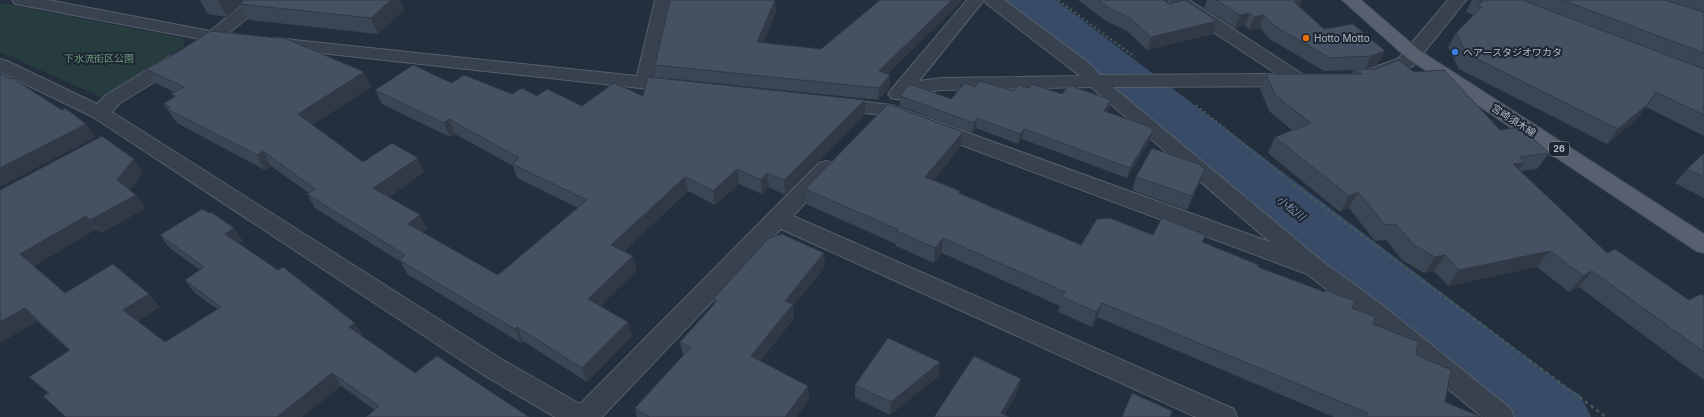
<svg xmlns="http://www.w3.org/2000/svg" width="1704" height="417" font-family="Inter,'Noto Sans JP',sans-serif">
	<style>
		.green { fill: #263c3f }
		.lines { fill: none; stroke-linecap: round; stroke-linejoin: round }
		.river { fill: #394c67; fill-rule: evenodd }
		.minor-casing { stroke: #565f6c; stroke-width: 2 }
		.primary-casing { stroke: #414a57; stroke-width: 2 }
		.path-far1 { stroke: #44595c; stroke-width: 2; stroke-dasharray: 2.5 2.5; stroke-linecap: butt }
		.path { stroke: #44595c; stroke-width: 2.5; stroke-dasharray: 3.5 3.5; stroke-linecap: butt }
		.minor { fill: #38414e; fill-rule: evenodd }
		.primary { fill: #56606e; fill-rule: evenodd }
		.wall { fill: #3b4654 }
		.shaded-wall { fill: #303945 }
		.building { fill: #455162; stroke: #303945 }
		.food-dot { fill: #e8710a; stroke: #1d2633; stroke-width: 1.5 }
		.shop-dot { fill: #3f7fe0; stroke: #1d2633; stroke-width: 1.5 }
		.labels { text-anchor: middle; stroke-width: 4; stroke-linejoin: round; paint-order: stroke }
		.shield { fill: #1d2633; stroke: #878f9c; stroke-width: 1 }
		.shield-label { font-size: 9px; font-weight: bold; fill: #b4bcc9 }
		.poi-label { font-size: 10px; fill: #b4bcc9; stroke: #1d2633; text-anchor: start }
		.park-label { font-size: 10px; fill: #6b9a76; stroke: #1d2633 }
		.street-label { font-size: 10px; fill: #b4bcc9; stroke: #1d2633 }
		.water-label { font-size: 11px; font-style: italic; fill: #7c92b1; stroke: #1d2633 }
	</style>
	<rect width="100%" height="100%" fill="#242f3e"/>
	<path class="green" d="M0 3 184 38V46L103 98 0 52Z"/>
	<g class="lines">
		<path class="river" d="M1005 0H1056L1562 384 1580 395 1591 417H1501L1011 10Z"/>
		<defs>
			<path id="minor" d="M12 0H48L210 31 249 0H269L229 33 240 35 243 39 240 43C233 45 223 41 217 43 210 45 211 47 202 45L199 41 200 39 21 5 15 4Z
				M655 0H673L655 78 683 82 686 86 683 90 676 92 275 48 269 47 266 43 269 39 275 38 637 76Z
				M967 0H1004L1089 63 1100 75 1277 74 1171 4 1168 0H1189L1305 76 1307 80 1305 84 1298 86 1113 87 1323 262 1382 305 1511 409 1514 417H1482L1364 319 1307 274 881 115 828 108 825 104 828 100 835 98 891 105 1270 242 1091 87 941 90 908 94C903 100 899 100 891 98L888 94 891 90ZM984 0 987 4 1080 76 941 78 919 81Z
				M1448 0H1466L1413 66 1382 78 1375 80 1368 78 1366 74 1368 70 1399 58Z
				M175 55 182 57 184 61 182 65 120 103 112 112 503 360 580 404 819 163 826 161 833 163 837 168 793 216 1234 409 1237 417H1196L781 229 602 417H555L485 376 93 117 0 72V59L7 61 97 104 106 95 168 57Z"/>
			<path id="primary" d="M1342 0H1361L1419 50 1704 234V253L1696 251 1407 58Z"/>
		</defs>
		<use href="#minor" class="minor-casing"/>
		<use href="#primary" class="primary-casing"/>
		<path class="path-far1" d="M1058 0 1135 57
			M1196 105 1294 185"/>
		<path class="path" d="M1293 184 1606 417"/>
		<use href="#minor" class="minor"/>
		<use href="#primary" class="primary"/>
	</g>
	<path class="wall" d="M200 0H400L404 10 378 34 249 20 241 5 227 17 208 14Z
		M707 0H775L776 12 763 43 888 74 890 87 878 100 657 77 655 65Z
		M1078 0H1164L1169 4 1217 21 1213 34 1147 50 1127 31 1106 21Z
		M1207 0H1302L1299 7 1324 29 1353 24 1378 64 1366 69 1414 72 1500 130 1549 153 1537 169 1520 171 1607 253 1689 300 1704 296V380L1579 287 1569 292 1537 267 1448 286 1434 271 1424 273 1402 260 1386 240 1375 241 1349 208 1340 212 1268 153 1275 137 1292 130 1270 112 1260 90 1266 74H1352L1354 70 1324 71 1271 40 1260 28 1249 30 1245 26 1235 28 1204 8Z
		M1472 0H1704V136L1646 107 1637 119 1607 144 1459 69 1448 47 1456 33 1471 18 1473 15 1466 12Z
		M146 69 364 72 371 87 312 125 363 162 424 172 389 197 427 229 422 232 498 275 578 208 517 178 513 166 455 134 450 137 382 104 375 90 452 83 512 94 537 96 582 106 643 96 865 114 785 195 769 187 762 194 739 184 715 205 688 191 624 251 637 270 600 306 628 322 632 336 587 382 523 341 521 343 407 274 401 262 315 208 307 194 309 193 271 166 265 170 177 123 163 104 174 98 171 94 174 92 155 83Z
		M975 87 1014 91 1029 88 1109 110 1107 112 1153 130 1150 140 1127 178 1022 139 1018 144 976 128 972 133 900 106V96L951 99Z
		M963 132 961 146 934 180 960 191V193L1081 245 1153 235 1203 243 1258 267 1324 292 1325 290 1352 308 1373 324 1416 355 1445 402 1481 417H1334L1097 317 1092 327 1058 312 1060 306 942 253 934 263 896 246V244L806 204 805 189Z
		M1704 153V198L1675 183 1687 169Z
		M1205 169 1200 183 1187 210 1132 190 1136 177Z
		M143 172 130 190 146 208 101 233 96 229 34 266 65 293 149 294 160 307 138 321 165 342 217 309 195 293 185 280 200 270 170 248 160 235 243 241 239 243 363 336H362L415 373 375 410 341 386 302 417H66L48 393 29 377 69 350 37 321 0 343V190Z
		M825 267 793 306 794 318 760 361 808 386 809 400 796 417H637L635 408 684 355H683L680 342 714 305 713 299Z
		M939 376 890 415 855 398V385Z"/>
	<path class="shaded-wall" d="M218 0H248L240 4 241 5 227 17Z
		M391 0H400L404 10 378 34 371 18Z
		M775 0 776 12 758 54 757 42Z
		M952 0H963L879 83V71Z
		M1302 0 1297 13 1294 2Z
		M1250 13 1245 26 1235 28 1240 15Z
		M1264 15 1260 28 1249 30 1254 17Z
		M1217 21 1213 34 1147 50 1151 37Z
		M1385 51 1378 64 1365 70 1371 56Z
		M364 72 371 87 305 129 298 114Z
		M890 75V87L878 100 879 88Z
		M865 100V114L785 195 784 180Z
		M1111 100 1109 110 1101 121 1104 111Z
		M1648 104 1637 119 1607 144 1618 129Z
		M977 118 976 128 972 133 974 123Z
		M449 119 455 134 450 137 444 123Z
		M86 124 96 137 0 187V168Z
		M1024 129 1022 139 1018 144 1020 134Z
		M1153 130 1150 140 1127 178 1130 168Z
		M963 132 961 146 924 192 925 177Z
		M263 151 271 166 265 170 257 155Z
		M418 158 424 172 381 202 373 188Z
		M134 159 143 172 127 193 117 180Z
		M1525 162 1514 178 1513 164Z
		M737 169 739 184 715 205 713 191Z
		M1205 169 1200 183 1187 210 1192 196Z
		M767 173 769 187 762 194 761 180Z
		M685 177 688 191 615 259 611 245Z
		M1358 192 1349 208 1340 212 1349 196Z
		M136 195 146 208 101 233 90 220Z
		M420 215 427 229 415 238 408 224Z
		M86 216 96 229 32 267 20 254Z
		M234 228 243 241 234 246 225 234Z
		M943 238 942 253 934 263 935 248Z
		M1550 251 1537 267 1448 286 1459 270Z
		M824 253 825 267 793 306 794 318 752 370 751 356 785 301Z
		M1445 255 1434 271 1424 273 1435 257Z
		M633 256 637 270 593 313 588 299Z
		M1592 271 1579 287 1569 292 1583 276Z
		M149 294 160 307 135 323 123 310Z
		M1102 303 1097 317 1092 327 1096 312Z
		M25 308 37 321 0 343V322Z
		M628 322 632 336 587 382 582 368Z
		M355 323 363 336 357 340 349 327Z
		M517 327 523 341 521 343 515 329Z
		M940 362 939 376 890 415 891 402Z
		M332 373 341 386 302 417H277Z
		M1021 379 1018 392 1003 417 1001 413Z
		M808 386 809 400 796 417H785Z"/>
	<path class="building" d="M244 0H391L371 18 240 4Z
		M670 0H775L757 42 821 49 880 0H952L879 71 890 75 879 88 655 65Z
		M1098 0H1164L1169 4 1185 0 1217 21 1151 37 1130 18 1109 8Z
		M1216 0H1302L1294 2 1324 29 1353 24 1385 51 1371 56 1330 58 1276 27 1264 15 1254 17 1250 13 1240 15Z
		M1479 0H1522L1704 69V115L1656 92 1648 104 1618 129 1467 54 1456 33 1482 7 1478 6 1483 1Z
		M1562 0H1664L1704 12V53Z
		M211 31 287 39 364 72 298 114 363 162 392 143 418 158 373 188 420 215 408 224 498 275 587 200 512 164 519 158 449 119 444 123 375 90 413 65 452 83 464 75 512 94 522 88 537 96 547 89 582 106 614 83 643 96 648 77 865 100 784 180 767 173 761 180 737 169 713 191 685 177 611 245 633 256 588 299 628 322 582 368 517 327 515 329 399 260 405 255 307 194 315 189 263 151 257 155 167 109 170 107 163 104 176 96 171 94 184 87 146 69 176 53Z
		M1399 60 1414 72 1444 70 1500 130 1520 127 1549 153 1520 157 1525 162 1513 164 1607 253 1615 249 1689 300 1701 294 1704 296V352L1592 271 1583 276 1550 251 1459 270 1445 255 1435 257 1413 244 1396 224 1385 225 1358 192 1349 196 1275 137 1311 123 1276 96 1266 74H1363L1354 70 1376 69Z
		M0 73 10 79 12 78 62 110 65 108 86 124 0 168Z
		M979 81 1014 91 1019 85 1029 88 1032 84 1062 94 1069 85 1111 100 1104 111 1150 127 1153 130 1130 168 1024 129 1020 134 977 118 974 123 900 96 909 85H913L951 99 965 83 975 87Z
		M888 104 963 132 925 177 960 191 959 193 1081 245 1097 219 1110 218 1153 235 1162 218 1206 235 1202 242 1259 265 1258 267 1325 292V290L1355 301 1352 308 1375 317 1373 324 1418 342 1416 355 1451 370 1445 402 1481 417H1366L1368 413 1102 303 1096 312 1062 297 1065 292 943 238 935 248 897 231V229L805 189Z
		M102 136 134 159 117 180 136 195 90 220 86 216 20 254 65 293 113 264 149 294 123 310 165 342 221 307 185 280 204 267 160 235 202 209 209 213 211 212 234 228 225 234 278 270 283 267 355 323 349 327 415 373 437 356 529 417H366L379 406 332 373 277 417H66L43 396 49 393 29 377 70 350 25 308 0 322V190Z
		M1152 148 1198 164 1205 169 1192 196 1136 177Z
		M1704 153V177L1687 169Z
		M782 234 824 253 785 301 793 304 751 356 808 386 785 417H649L635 408 691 347 680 342 717 301 713 299 769 238Z
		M888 338 940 362 891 402 855 385Z
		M974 356 1021 379 1001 413 1009 417H934Z
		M1132 393 1172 411 1170 417H1122Z"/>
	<circle class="food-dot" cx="1306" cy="38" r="4"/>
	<circle class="shop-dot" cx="1455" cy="52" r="4"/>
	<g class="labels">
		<rect class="shield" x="1549" y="142" width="20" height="14" rx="3"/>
		<g class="shield-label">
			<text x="1559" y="152">26</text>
		</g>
		<g class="poi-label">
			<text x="1314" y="42">Hotto Motto</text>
			<text x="1463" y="56">ヘアースタジオワカタ</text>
		</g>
		<g class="park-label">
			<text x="99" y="62">下水流街区公園</text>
		</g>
		<g class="street-label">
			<text transform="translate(1514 120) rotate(33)" y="4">宮崎須木線</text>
		</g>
		<g class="water-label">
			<text transform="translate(1291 208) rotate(38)" y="4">小松川</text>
		</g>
	</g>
</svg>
